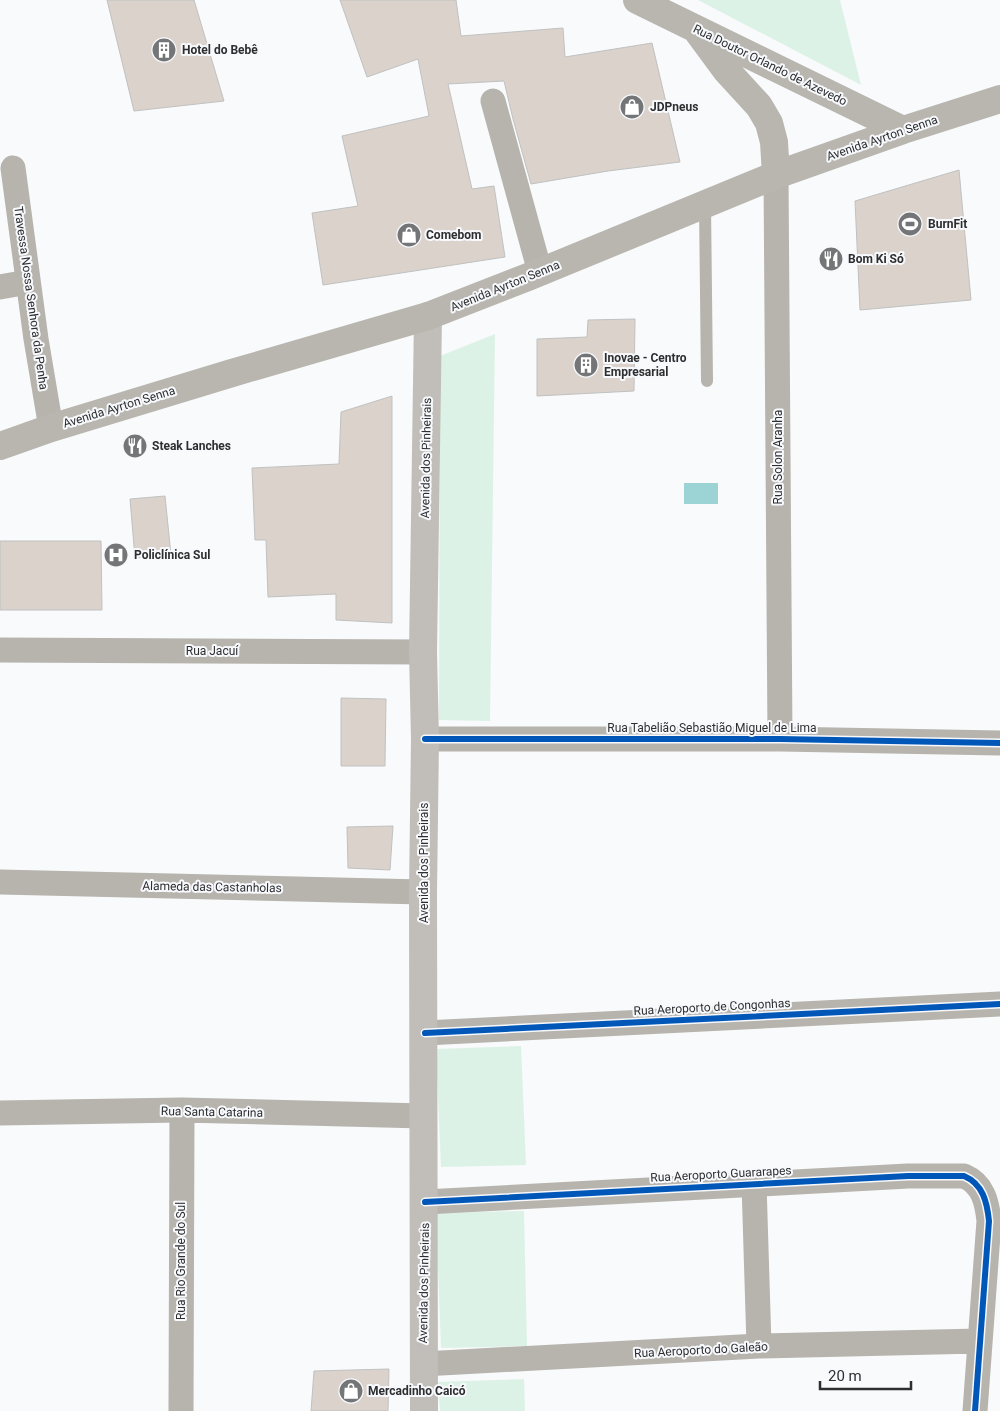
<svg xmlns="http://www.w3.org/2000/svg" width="1000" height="1411" font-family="Roboto,sans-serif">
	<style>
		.green { fill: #ddf2e6 }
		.water { fill: #9cd4d6 }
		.building { fill: #dad2cb; stroke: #c0c1c1 }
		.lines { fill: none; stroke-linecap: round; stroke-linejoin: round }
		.service { stroke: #b7b3ad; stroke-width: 12 }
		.minor { stroke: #b7b3ad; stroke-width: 25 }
		.secondary { stroke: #c1bdb8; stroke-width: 28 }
		.primary { stroke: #b9b6b0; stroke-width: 28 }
		.cycleway-casing { stroke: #f7f9fd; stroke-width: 9 }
		.cycleway { stroke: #0057b8; stroke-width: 6 }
		.labels { text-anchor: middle; stroke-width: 4; stroke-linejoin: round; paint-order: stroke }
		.poi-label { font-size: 12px; font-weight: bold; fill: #2d2e2f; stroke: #f7f9fd; text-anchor: start }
		.street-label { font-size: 12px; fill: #2d2e2f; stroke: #f7f9fd }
	</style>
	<rect width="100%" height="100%" fill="#f8fafc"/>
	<path class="green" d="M698 0H840L861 85Z
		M495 334 490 721 439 720 440 356Z
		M521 1046 526 1165 441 1167 436 1049Z
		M524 1211 527 1346 441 1348 436 1213Z
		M524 1379 525 1411H440L438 1382Z"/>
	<path class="water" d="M684 483H718V504H684Z"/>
	<path class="building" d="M107 0H194L224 101 134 111Z
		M340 0H456L461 36 563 28 565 57 652 43 680 162 608 171 531 184 513 119 504 81 448 84 472 189 494 186 505 257 323 285 312 213 358 206 342 136 429 116 418 59 367 77Z
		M959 170 971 300 860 310 855 201Z
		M635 319 634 391 537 396V339L587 337 588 320Z
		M392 396V623L336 620V594L268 597 266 540H255L252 468 339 464 341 412Z
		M165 496 171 555 135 558 130 499Z
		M0 541H101L102 610H0Z
		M341 698 386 699 385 766H341Z
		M393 826 390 870 348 868 347 827Z
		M389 1369 388 1411H311L314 1371Z"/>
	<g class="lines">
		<path class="service" d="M705 205 707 381"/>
		<path class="minor" d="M493 101 540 272
			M13 168 36 339 51 428
			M776 175 780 739
			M0 287 28 282
			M0 650 423 652
			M425 739H780L1000 743
			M0 882 423 892
			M425 1033 1000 1004
			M0 1113 182 1110 424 1116
			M754 1183 759 1346
			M425 1202 908 1176H964C983 1184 987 1202 989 1221L975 1411
			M423 1364 759 1346 979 1341
			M181 1411 182 1110"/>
		<path class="secondary" d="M424 1411 423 892 425 739 423 652 428 316"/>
		<path class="primary" d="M637 0 903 130
			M698 32 726 70 759 106 769 123 774 142 776 175
			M0 446 51 428 232 373 428 316 528 277 776 175 903 130 1000 99"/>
		<defs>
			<path id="cycleway" d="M425 739H780L1000 743
				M425 1033 1000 1004
				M425 1202 908 1176H964C983 1184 987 1202 989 1221L975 1411"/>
		</defs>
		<use href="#cycleway" class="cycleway-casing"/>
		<use href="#cycleway" class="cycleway"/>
	</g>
	<defs>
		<symbol id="building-disc" viewBox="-11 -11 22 22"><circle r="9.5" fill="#747577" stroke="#f7f9fd"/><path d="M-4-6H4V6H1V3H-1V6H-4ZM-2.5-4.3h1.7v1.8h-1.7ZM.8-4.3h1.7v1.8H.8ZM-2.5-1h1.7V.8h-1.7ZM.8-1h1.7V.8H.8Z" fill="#fff"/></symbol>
		<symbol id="shop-disc" viewBox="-11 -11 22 22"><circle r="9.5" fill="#747577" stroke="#f7f9fd"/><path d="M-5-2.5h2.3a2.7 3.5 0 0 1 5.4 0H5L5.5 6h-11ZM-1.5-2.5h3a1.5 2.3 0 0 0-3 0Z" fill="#fff"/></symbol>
		<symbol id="stadium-disc" viewBox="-11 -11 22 22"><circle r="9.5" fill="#747577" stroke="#f7f9fd"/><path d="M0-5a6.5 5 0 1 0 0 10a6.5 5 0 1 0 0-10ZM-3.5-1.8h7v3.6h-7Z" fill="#fff"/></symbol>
		<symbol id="restaurant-disc" viewBox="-11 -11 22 22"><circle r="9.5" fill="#747577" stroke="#f7f9fd"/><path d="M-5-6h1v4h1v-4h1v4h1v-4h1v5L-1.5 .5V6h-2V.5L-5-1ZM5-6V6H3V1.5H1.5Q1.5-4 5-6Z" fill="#fff"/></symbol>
		<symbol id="hospital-disc" viewBox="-11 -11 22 22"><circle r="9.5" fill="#747577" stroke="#f7f9fd"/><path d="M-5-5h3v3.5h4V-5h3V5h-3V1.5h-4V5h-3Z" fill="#fff"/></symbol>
	</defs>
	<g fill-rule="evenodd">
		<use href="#building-disc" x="150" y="36" width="28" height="28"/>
		<use href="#shop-disc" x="618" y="93" width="28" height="28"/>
		<use href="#stadium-disc" x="896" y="210" width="28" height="28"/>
		<use href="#shop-disc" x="395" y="221" width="28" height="28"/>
		<use href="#restaurant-disc" x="817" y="245" width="28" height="28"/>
		<use href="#building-disc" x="572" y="351" width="28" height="28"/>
		<use href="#restaurant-disc" x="121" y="432" width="28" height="28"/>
		<use href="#hospital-disc" x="102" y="541" width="28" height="28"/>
		<use href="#shop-disc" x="337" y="1377" width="28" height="28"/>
	</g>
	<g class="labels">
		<g class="poi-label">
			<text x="182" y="54">Hotel do Bebê</text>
			<text x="650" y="111">JDPneus</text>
			<text x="928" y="228">BurnFit</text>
			<text x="426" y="239">Comebom</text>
			<text x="848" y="263">Bom Ki Só</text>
			<text x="604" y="362">Inovae - Centro<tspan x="604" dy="14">Empresarial</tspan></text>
			<text x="152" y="450">Steak Lanches</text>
			<text x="134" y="559">Policlínica Sul</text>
			<text x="368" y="1395">Mercadinho Caicó</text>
		</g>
		<g class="street-label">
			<text transform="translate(770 65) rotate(26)" y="4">Rua Doutor Orlando de Azevedo</text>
			<text transform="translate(882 138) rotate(-19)" y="4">Avenida Ayrton Senna</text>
			<text transform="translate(505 286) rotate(-22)" y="4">Avenida Ayrton Senna</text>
			<text transform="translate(31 298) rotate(82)" y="4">Travessa Nossa Senhora da Penha</text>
			<text transform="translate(119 407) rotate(-17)" y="4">Avenida Ayrton Senna</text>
			<text transform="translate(778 457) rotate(-90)" y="4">Rua Solon Aranha</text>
			<text transform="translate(426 458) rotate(-89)" y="4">Avenida dos Pinheirais</text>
			<text x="212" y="655">Rua Jacuí</text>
			<text x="712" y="732">Rua Tabelião Sebastião Miguel de Lima</text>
			<text transform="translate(424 863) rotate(-90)" y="4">Avenida dos Pinheirais</text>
			<text transform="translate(212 887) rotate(1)" y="4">Alameda das Castanholas</text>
			<text transform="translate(712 1007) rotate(-3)" y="4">Rua Aeroporto de Congonhas</text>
			<text transform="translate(212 1112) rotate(1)" y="4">Rua Santa Catarina</text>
			<text transform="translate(721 1174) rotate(-3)" y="4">Rua Aeroporto Guararapes</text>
			<text transform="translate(181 1261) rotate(-90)" y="4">Rua Rio Grande do Sul</text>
			<text transform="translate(424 1283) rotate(-89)" y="4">Avenida dos Pinheirais</text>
			<text transform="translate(701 1350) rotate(-3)" y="4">Rua Aeroporto do Galeão</text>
		</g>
	</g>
	<path d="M820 1381v8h91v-8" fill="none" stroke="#2d2e2f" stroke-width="2.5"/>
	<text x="828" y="1381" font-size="15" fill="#2d2e2f" stroke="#f7f9fd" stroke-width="4" paint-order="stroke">20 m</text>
</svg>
